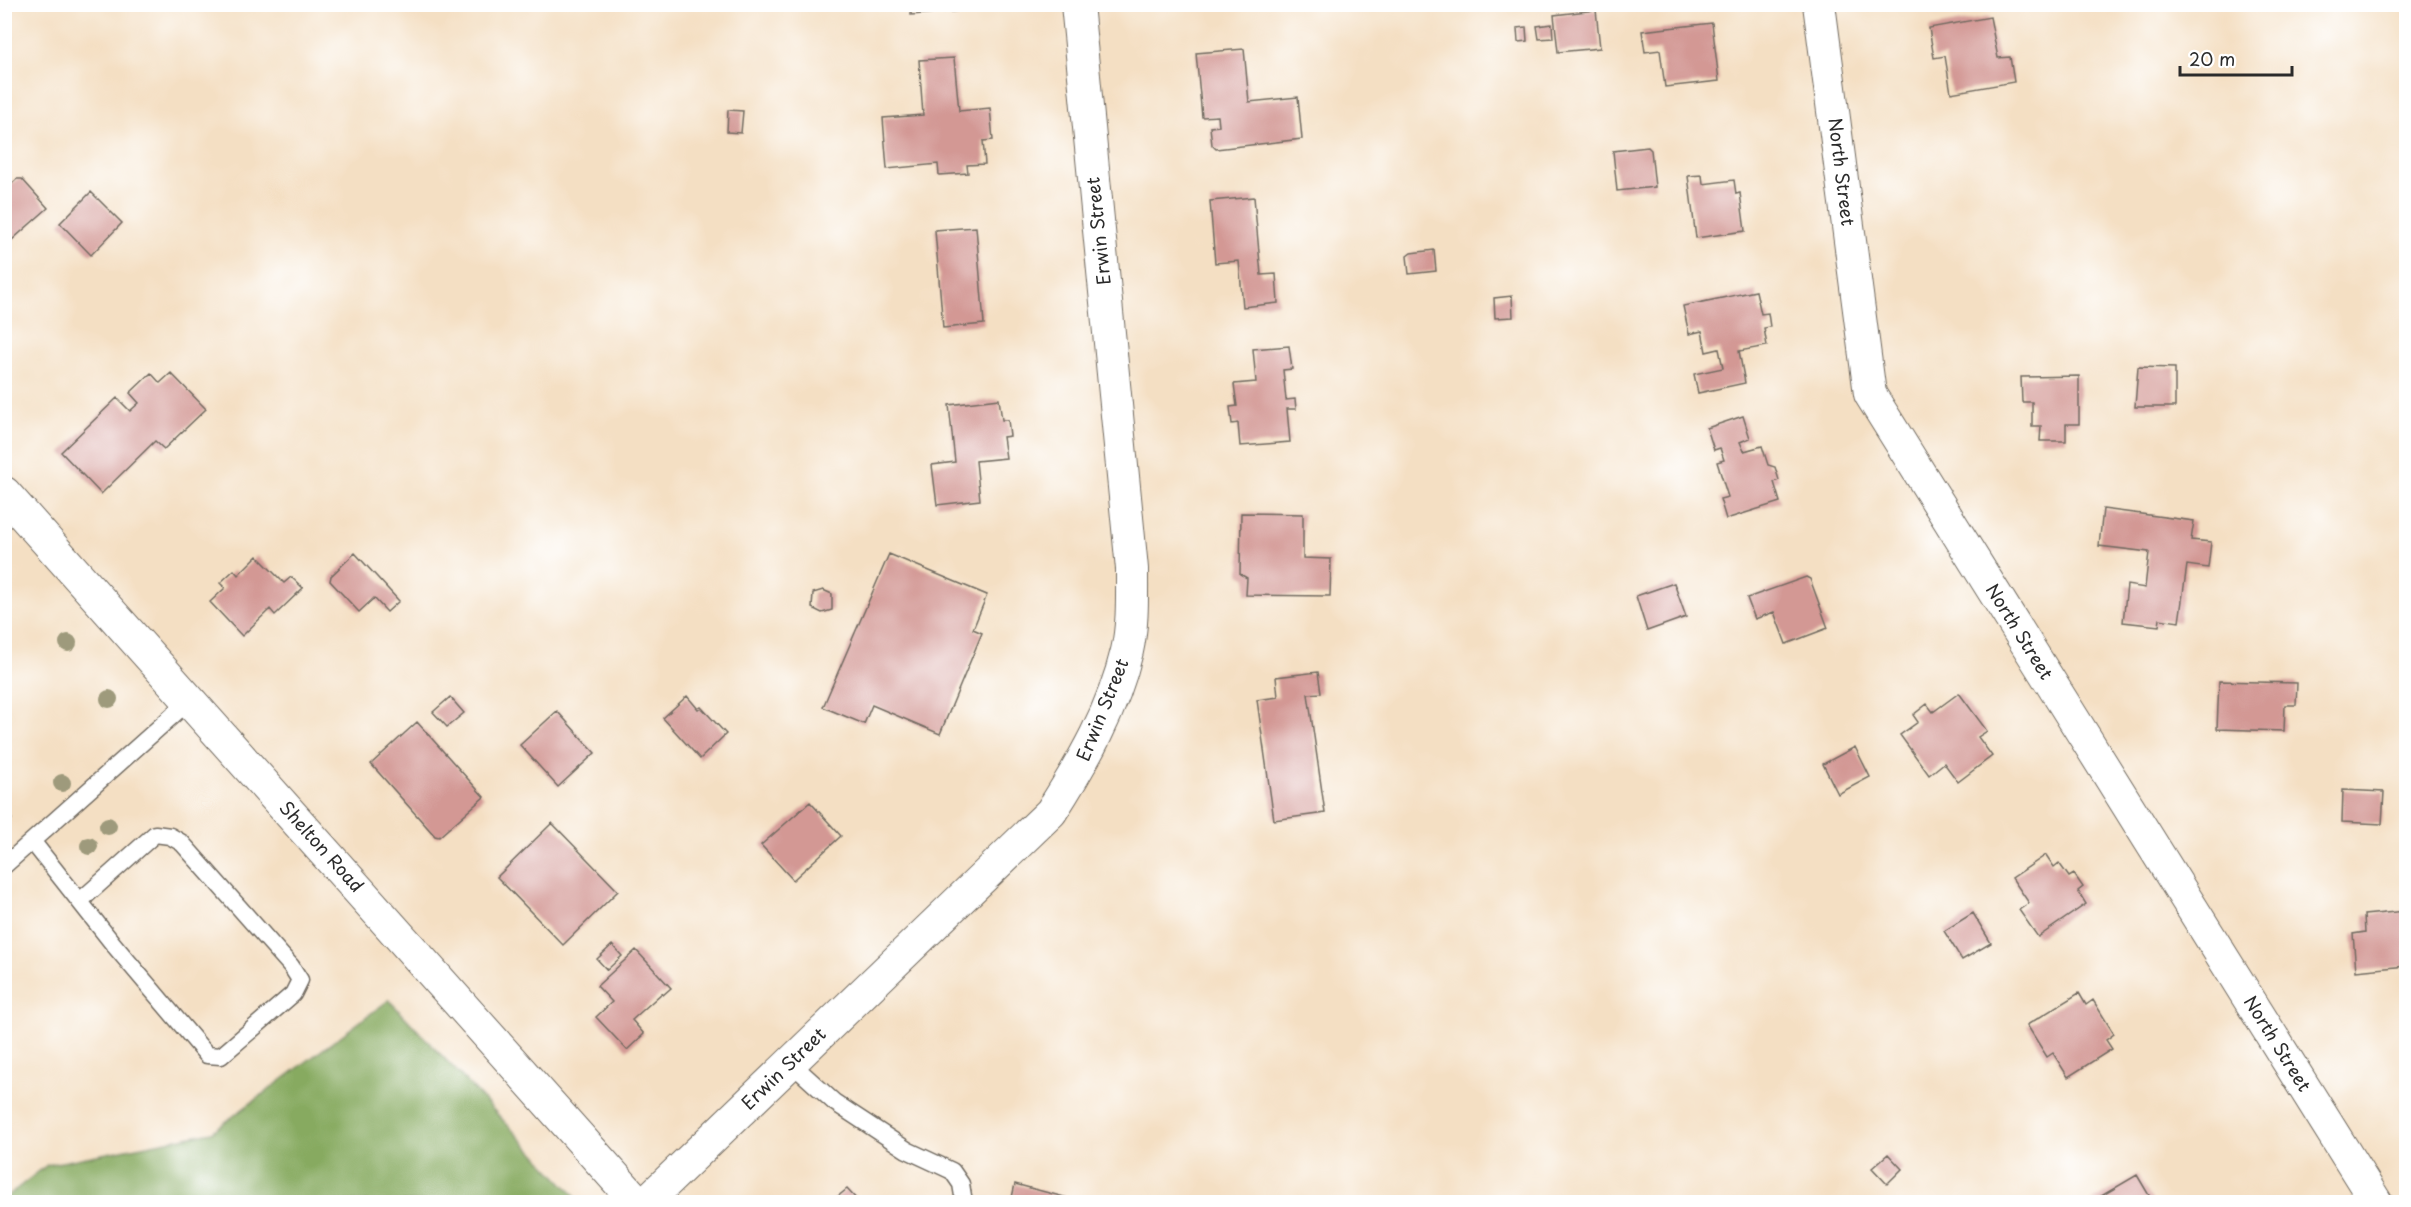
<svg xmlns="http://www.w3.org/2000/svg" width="2411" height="1207" font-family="'Playpen Sans',sans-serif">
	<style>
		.forest { fill: #87aa60; stroke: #596a46; stroke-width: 1.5 }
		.building { fill: #d39894 }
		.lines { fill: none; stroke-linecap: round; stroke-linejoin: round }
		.service-casing { stroke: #716a60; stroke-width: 19 }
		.minor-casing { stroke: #716a60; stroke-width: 34 }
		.secondary-casing { stroke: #716a60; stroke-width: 35 }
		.path { stroke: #716a60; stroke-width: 4; stroke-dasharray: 4.5 4.5; stroke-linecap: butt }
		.service { stroke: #fff; stroke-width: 16 }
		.minor { stroke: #fff; stroke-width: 32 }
		.secondary { stroke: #fff; stroke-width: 33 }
		.tree { fill: #9e9a7c }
		.labels { text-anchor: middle; stroke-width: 4.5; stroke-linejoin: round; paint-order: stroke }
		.street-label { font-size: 18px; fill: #2b2b2b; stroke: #fff }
	</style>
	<rect width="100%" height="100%" fill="#fff"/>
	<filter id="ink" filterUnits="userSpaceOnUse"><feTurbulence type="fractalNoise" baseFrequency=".0167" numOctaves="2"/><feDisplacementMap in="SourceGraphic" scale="12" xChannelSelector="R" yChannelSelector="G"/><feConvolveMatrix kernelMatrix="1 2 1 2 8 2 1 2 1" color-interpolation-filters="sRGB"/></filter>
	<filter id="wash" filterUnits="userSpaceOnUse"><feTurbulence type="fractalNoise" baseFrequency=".008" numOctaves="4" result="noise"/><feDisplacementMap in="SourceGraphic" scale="24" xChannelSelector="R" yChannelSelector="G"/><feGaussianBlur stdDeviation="1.35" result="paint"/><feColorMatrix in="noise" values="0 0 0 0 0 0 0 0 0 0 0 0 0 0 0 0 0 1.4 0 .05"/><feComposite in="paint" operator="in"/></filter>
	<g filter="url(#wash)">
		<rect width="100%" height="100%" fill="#f4dfc3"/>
		<path class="forest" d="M389 1000 574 1195 578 1202H5V1198L47 1165 212 1132Z"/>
		<g id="blocks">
			<path class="building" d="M911 4H959L960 11 911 15Z
				M1596 10 1600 48 1558 52 1554 15Z
				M1990 17 1998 58 2010 57 2014 82 1951 93 1945 56 1934 58 1929 28Z
				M1712 23 1719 81 1665 87 1660 50 1645 52 1642 31Z
				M1552 24 1553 38 1539 39 1537 26Z
				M1526 27 1527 41 1518 42 1517 28Z
				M1244 49 1249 102 1298 97 1302 139 1216 149 1212 145 1210 127 1219 126 1218 116 1202 117 1196 53Z
				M954 58 959 111 990 108 993 140 983 141 985 164 967 165 968 173 939 175 938 164 887 169 883 118 923 115 919 60Z
				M728 110 743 111 741 133 727 132Z
				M1648 147 1651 150 1655 187 1617 191 1613 151Z
				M1702 175 1703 184 1734 180 1736 194 1740 193 1745 231 1696 238 1688 176Z
				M17 179H22L48 208 4 247V191Z
				M91 192 122 223 91 255 60 223Z
				M1254 197 1261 275 1276 274 1278 303 1243 307 1239 261 1215 263 1210 201Z
				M976 227 984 324 943 328 935 230Z
				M1434 250 1436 271 1409 274 1407 256 1411 253Z
				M1756 291 1761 314 1768 313 1770 327 1764 328 1767 346 1739 351 1745 383 1698 393 1694 374 1723 368 1719 349 1706 352 1702 331 1689 334 1683 306Z
				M1512 296 1513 317 1495 318 1494 298Z
				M1289 346 1292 369 1283 370 1286 400 1295 399 1296 409H1287L1290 442 1240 446 1238 423 1232 424 1230 407 1237 406 1234 384 1256 382 1253 349Z
				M2138 367 2175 368V407H2135Z
				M151 373 160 383 171 373 206 409 164 449 155 441 101 494 61 452 117 398 130 411 139 403 130 393Z
				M2079 376V424H2066V441H2040L2041 426H2032V402H2022L2021 377Z
				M999 399 1002 420H1008L1010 436 1003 437 1006 458 976 461 980 500 937 505 932 465 955 462 949 405Z
				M1743 416 1750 438 1740 442 1744 451 1762 446 1768 465 1775 467 1779 480 1774 482 1780 502 1726 519 1720 499 1728 497 1717 462 1724 460 1720 448 1714 450 1707 428Z
				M2103 509 2194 521 2191 540 2211 542 2208 568 2187 565 2179 622 2160 619 2159 626 2123 622 2127 585 2145 588 2149 552 2099 546Z
				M1241 513 1303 514V558L1331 559 1330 596 1246 595 1247 578 1240 574Z
				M355 553 399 601 387 612 374 598 359 612 330 581 331 576Z
				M889 554 987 595 973 629 982 633 940 734 872 705 864 724 823 707Z
				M257 556 284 583 291 577 303 588 275 615 270 609 242 636 210 602 225 588 220 583 234 570 238 575Z
				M1806 577 1810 579 1828 628 1786 644 1774 612 1755 619 1747 598Z
				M1674 583 1686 617 1647 631 1636 596Z
				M823 590 832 594V610L822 613 812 608 813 593Z
				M1318 672 1321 693 1308 694 1325 813 1274 820 1257 700 1278 697 1276 677Z
				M2219 681 2297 683 2296 705H2285L2284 731 2217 729Z
				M1959 693 1987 731 1978 737 1992 756 1958 782 1944 763 1929 775 1900 735 1918 722 1913 715 1927 704 1933 712Z
				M687 696 698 709 701 707 726 734 700 759 663 718Z
				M450 697 464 713 447 727 433 712Z
				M557 711 595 753 558 787 520 745Z
				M417 722 484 797 439 837 435 836 371 764Z
				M1855 747 1870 777 1838 794 1823 764Z
				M2343 790 2384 792 2382 824 2342 822Z
				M810 802 841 836 793 880 761 845Z
				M552 823 618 891 563 945 497 877Z
				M2046 855 2054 867 2059 863 2069 877 2074 874 2083 887 2078 891 2086 904 2038 937 2019 910 2029 903 2012 878Z
				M2406 911V966L2356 971 2353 934 2365 932 2364 915Z
				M1973 913 1991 943 1962 960 1944 931Z
				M612 945 622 956 607 970 597 959Z
				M636 950 671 988 663 995 662 993 632 1020 644 1034 627 1050 596 1017 612 1002 597 986Z
				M2079 993 2086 1005 2093 1000 2114 1034 2106 1040 2112 1049 2068 1077 2053 1053 2047 1057 2027 1025Z
				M1888 1154 1902 1169 1887 1184 1872 1168Z
				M2137 1175 2153 1202H2091Z
				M1015 1184 1068 1198 1067 1202H1011Z
				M847 1189 859 1202H831Z"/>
		</g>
	</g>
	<g filter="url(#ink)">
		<use href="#blocks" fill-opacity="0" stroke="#716a60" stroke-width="1.5"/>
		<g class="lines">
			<defs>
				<path id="service" d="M32 841 114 945 207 1055 221 1056 293 994 300 980 291 966 182 843 170 836 155 834 80 901
					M4 866 190 700
					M791 1063 834 1102 907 1150 952 1171 961 1184 964 1202"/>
				<path id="minor" d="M1819 4 1870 394 2376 1202
					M646 1202 1051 812C1083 762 1113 710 1127 651 1133 625 1132 596 1132 569L1077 4"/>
				<path id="secondary" d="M4 493 637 1202"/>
			</defs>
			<use href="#service" class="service-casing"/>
			<use href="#minor" class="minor-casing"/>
			<use href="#secondary" class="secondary-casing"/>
			<path class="path" d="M4 799 11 821"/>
			<use href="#service" class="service"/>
			<use href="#minor" class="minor"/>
			<use href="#secondary" class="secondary"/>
		</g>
		<g class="tree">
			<circle cx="68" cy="643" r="9"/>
			<circle cx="109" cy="699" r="9"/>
			<circle cx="62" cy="783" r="9"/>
			<circle cx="108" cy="826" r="9"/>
			<circle cx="89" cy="846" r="9"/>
		</g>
	</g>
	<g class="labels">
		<g class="street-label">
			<text transform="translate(1841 172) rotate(83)" y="6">North Street</text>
			<text transform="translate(1099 231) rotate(-96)" y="6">Erwin Street</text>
			<text transform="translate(2019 632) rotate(58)" y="6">North Street</text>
			<text transform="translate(1103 710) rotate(-68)" y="6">Erwin Street</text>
			<text transform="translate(321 847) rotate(48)" y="6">Shelton Road</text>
			<text transform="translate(2277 1044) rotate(58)" y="6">North Street</text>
			<text transform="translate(784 1069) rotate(-44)" y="6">Erwin Street</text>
		</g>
	</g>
	<rect width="2411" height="1207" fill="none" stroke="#fff" stroke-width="24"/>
	<path d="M2180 66v9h112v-9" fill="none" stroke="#2b2b2b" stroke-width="3"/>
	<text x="2189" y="66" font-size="18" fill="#2b2b2b" stroke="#ffffff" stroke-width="4.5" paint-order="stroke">20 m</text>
</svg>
